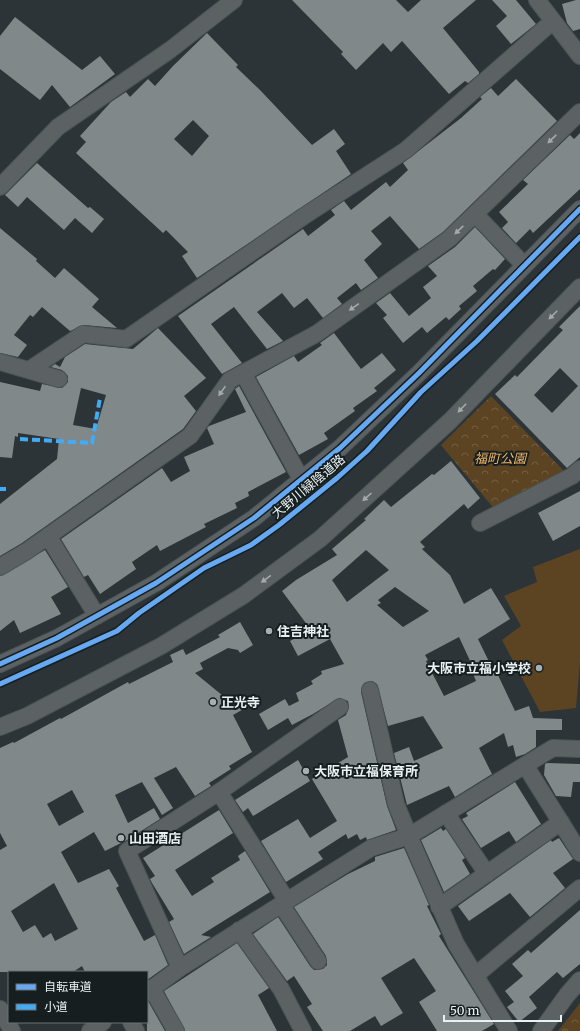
<svg xmlns="http://www.w3.org/2000/svg" width="580" height="1031" font-family="Merriweather,'Noto Sans JP',serif">
	<style>
		.park { fill: url(#park-crowns) }
		.pitch { fill: #5c4423 }
		.building { fill: #81888a; fill-rule: evenodd }
		.lines { fill: none; stroke-linecap: round; stroke-linejoin: round }
		.minor-casing { stroke: #4b5355; stroke-width: 18 }
		.minor { stroke: #5c6264; stroke-width: 16 }
		.quiet { stroke: #42abf6; stroke-width: 4; stroke-dasharray: 8 4; stroke-linecap: butt }
		.cycleway-casing { stroke: #161e1f; stroke-width: 8 }
		.cycleway { stroke: #66a8f1; stroke-width: 5 }
		.oneway { fill: #a2aaac }
		.poi-dot { fill: #a6b0b2; stroke: #161e1f; stroke-width: 1.5 }
		.labels { text-anchor: middle; stroke-width: 4; stroke-linejoin: round; paint-order: stroke }
		.park-label { font-size: 13px; font-style: italic; fill: #f1b667; stroke: #161e1f }
		.street-label { font-size: 13px; fill: #e8f2f4; stroke: #161e1f }
		.poi-label { font-size: 13px; font-weight: bold; fill: #e8f2f4; stroke: #161e1f; text-anchor: start }
	</style>
	<defs>
		<pattern id="park-crowns" width="20" height="18" patternUnits="userSpaceOnUse"><rect width="20" height="18" fill="#5c4423"/><path d="M2 6a3 3 0 1 1 6 0M12 15a3 3 0 1 1 6 0" fill="none" stroke="#735f44"/></pattern>
	</defs>
	<rect width="100%" height="100%" fill="#2c3437"/>
	<path class="park" d="M491 396 565 472 496 511 441 445Z
		M580 1003V1031H558Z"/>
	<path class="pitch" d="M580 549V662L576 708 540 712 502 640 521 626 504 596 537 582 533 567Z"/>
	<path class="building" d="M292 0H396L408 12 421 0H476L443 28 479 72V74L468 83 465 81 449 94 402 41 391 52 383 43 356 70 341 54 343 52Z
		M492 0H516L536 24 511 44 496 26 507 16Z
		M576 0H580V29L573 31 567 23 562 4Z
		M15 17 82 70 100 56 115 74 70 107 52 85 40 100 0 69V36Z
		M207 33 238 65 236 67 260 90 312 145 334 129 345 144 336 151 351 174 197 278 182 256 188 252 166 230 163 233 76 153 86 142 80 136 111 102 126 92 130 97 148 79 155 86 173 66ZM193 120 209 136 192 156 174 139Z
		M516 79 557 121 443 232 419 249 390 216 371 231 382 244 364 260 378 278 361 290 356 283 337 298 342 304 323 318 307 298 294 308 282 293 257 312 283 341 267 349 234 307 211 324 242 363 222 374 178 316 303 229 308 236 335 215 331 210 344 201 351 210 386 182 390 187 408 170 403 163 461 118 482 99 480 97 491 88 498 96Z
		M580 133V189L533 233 530 229 516 243 502 228 508 222 499 212 528 184 523 180 570 135 574 139Z
		M37 163 88 208 90 207 104 219 92 233 75 218 64 230 27 197 18 207 5 195Z
		M475 227 505 259 495 270 493 269 473 286 477 291 459 306 461 309 449 320 446 317 427 333 422 327 403 343 383 318 387 315 376 303 390 293 409 316 431 298 423 287 437 276 428 266 455 247Z
		M0 228 37 259 36 261 55 278 64 268 99 299 92 307 117 328 84 325 70 331 42 307 33 317 30 315 14 335 27 345 18 357 0 353Z
		M580 306V457L567 468 495 394 515 375 517 377 563 330 559 327ZM560 368 578 386 552 413 534 395Z
		M158 328 206 378 184 396 196 411 183 429 22 543 0 556V504L57 459 59 439 18 433V437L15 436 12 458 0 457V382L40 391 42 384 62 388 68 382V376L62 370 51 367 55 364 60 367 65 357 85 344 133 349ZM81 388 106 395 96 429 73 425Z
		M334 333 361 369 382 353 396 370 374 388 377 391 353 408 355 411 324 433 328 439 299 455 256 377 294 356 298 362 322 345 320 343Z
		M239 386 286 472 248 492 249 496 235 503 237 508 204 524 206 527 160 551 157 545 132 562 136 569 100 594 88 575 84 577 61 539 162 468 171 482 190 471 184 457 214 444 207 428 209 426 246 412 235 389Z
		M451 461 480 498 468 509 464 504 420 542 425 547 422 549 450 575 464 604 491 588 510 619 478 639 495 674 497 673 515 711 529 706 533 718 562 719V730H536V747L525 754 516 757 513 745 508 747 504 733 479 748 492 774 455 797 449 786 407 805 394 753 409 747 414 761 443 748 423 716 388 726 377 684 372 681 364 683 361 692 387 806 396 830 367 840 366 837 360 840 357 834 348 839 346 834 318 852 323 859 286 882 261 841 298 819 310 838 337 821 312 779 348 757 338 720 346 715 349 707 348 701 339 698 313 714 292 725 288 718 268 730 259 714 285 699 289 706 299 701 296 693 313 684 311 681 322 674 321 671 344 664 330 639 298 656 290 641 311 630 282 591 296 580 337 555 332 549 366 520 364 519 384 500 391 507 432 474 434 475ZM366 550 389 570 347 602 332 580ZM395 587 429 611 403 627 377 605 381 603 378 600ZM459 637 472 665 470 666 476 681 444 696 426 661 428 660 425 655Z
		M580 491V526L553 541 538 513Z
		M45 550 68 587 51 597 61 614 20 633 14 620 0 631V576Z
		M240 622 253 645 240 653 238 650 228 648 200 663 203 669 195 673 228 700 256 702 233 715 252 752 229 766 231 769 209 783 211 786 195 796 176 767 154 778 173 808 162 815 142 782 115 795 128 823 154 808 160 819 127 840 105 851 94 832 61 852 78 883 109 869 119 886 116 888 144 941 155 935 168 965 147 980V972H85L82 966 73 972H0V850L7 846 0 833V748L13 742 14 743 60 718 61 719 128 682 129 684 173 662 170 655 183 649 186 655 220 637 218 635ZM72 790 84 812 59 826 47 804ZM54 883 78 929 55 941 51 933 43 938 35 925 23 932 11 911Z
		M298 760 310 781 253 816 248 808 243 812 235 800Z
		M547 763 580 764V782H573L571 797 556 796 544 775 545 764Z
		M515 782 541 824 516 842 509 831 481 848 462 819 468 816 466 813Z
		M219 810 233 833 175 870 192 896 214 882 211 878 240 860 238 856 245 851 270 892 201 935 211 937 184 954 169 922 174 919 152 883 150 879 155 876 143 858Z
		M441 828 443 831 446 829 465 858 462 860 470 874 444 892 421 840Z
		M559 838 573 859 553 873 565 888 530 917 510 893 469 921 458 906 551 840 552 842Z
		M404 848 429 905 427 906 441 934 439 936 494 1024 482 1031H437L419 1002 436 991 414 958 381 978 403 1013 381 1026 375 1016 350 1031H323L307 1007 312 1004 294 976 287 981 253 934 278 917 310 966 314 970 323 969 327 965 326 956 294 907 348 874 375 861V857Z
		M580 910V964L563 978 557 972 529 997 537 1008 519 1022 507 1007 514 1002 505 991 523 976 512 964 528 950 531 953Z
		M237 943 269 988 258 995 277 1031H185L164 991Z
		M147 1001H148L165 1031H147Z"/>
	<g class="lines">
		<defs>
			<path id="minor" d="M537 0 580 56
				M0 187 58 127 170 50 234 0
				M475 214 524 265
				M0 362 59 379
				M29 370 83 334 126 339 304 216 406 150 553 21
				M243 373 301 479
				M480 523 572 476 580 469
				M48 536 97 616
				M0 567 27 551 190 436 230 380 316 334 449 239 580 112
				M0 664 57 638 156 583 254 518 340 448 419 373 580 209
				M370 690 396 804 409 836 456 944 509 1031
				M0 727 27 716 161 646 244 595 320 539 450 421 580 287
				M525 765 580 853
				M219 792 287 901
				M446 813 487 874
				M281 904 318 961
				M439 907 561 822
				M239 930 281 989 303 1031
				M180 968 127 851 219 792 340 707
				M476 975 580 888
				M152 989 176 1031
				M147 992 180 968 371 848 409 836 553 748 580 749
				M0 1009 12 1031
				M131 1022 136 1031
				M90 1031 103 1022
				M541 1031 567 995 580 980"/>
		</defs>
		<use href="#minor" class="minor-casing"/>
		<use href="#minor" class="minor"/>
		<path class="quiet" d="M20 439 92 443 100 398
			M0 489H6"/>
		<defs>
			<path id="cycleway" d="M0 664 57 638 156 583 254 518 340 448 419 373 580 209
				M0 684 117 631 139 613 204 568 251 545 279 525 337 478 367 451 421 392 477 341 580 237"/>
		</defs>
		<use href="#cycleway" class="cycleway-casing"/>
		<use href="#cycleway" class="cycleway"/>
	</g>
	<defs><path id="oneway-solid" d="M-6-.8H1V-3.2L6.5 0L1 3.2V.8H-6Z"/></defs>
	<g class="oneway">
		<use href="#oneway-solid" transform="translate(552 139) rotate(136)"/>
		<use href="#oneway-solid" transform="translate(459 230) rotate(136)"/>
		<use href="#oneway-solid" transform="translate(354 307) rotate(145)"/>
		<use href="#oneway-solid" transform="translate(553 315) rotate(135)"/>
		<use href="#oneway-solid" transform="translate(222 391) rotate(125)"/>
		<use href="#oneway-solid" transform="translate(462 408) rotate(134)"/>
		<use href="#oneway-solid" transform="translate(367 497) rotate(138)"/>
		<use href="#oneway-solid" transform="translate(266 579) rotate(144)"/>
	</g>
	<g class="poi-dot">
		<circle cx="269" cy="631" r="4"/>
		<circle cx="539" cy="668" r="4"/>
		<circle cx="213" cy="702" r="4"/>
		<circle cx="306" cy="771" r="4"/>
		<circle cx="121" cy="838" r="4"/>
	</g>
	<g class="labels">
		<g class="park-label">
			<text x="500" y="463">福町公園</text>
		</g>
		<g class="street-label">
			<text transform="translate(308 486) rotate(-40)" y="5">大野川緑陰道路</text>
		</g>
		<g class="poi-label">
			<text x="277" y="636">住吉神社</text>
			<text x="531" y="673" text-anchor="end">大阪市立福小学校</text>
			<text x="221" y="707">正光寺</text>
			<text x="314" y="776">大阪市立福保育所</text>
			<text x="129" y="843">山田酒店</text>
		</g>
	</g>
	<rect x="8" y="971" width="140" height="52" fill="#161e1f" stroke="#6a7374"/>
	<rect x="16" y="984" width="20" height="6" fill="#66a8f1" stroke="#6a7374"/>
	<text x="44" y="991" font-size="12" fill="#e8f2f4">自転車道</text>
	<rect x="16" y="1004" width="20" height="6" fill="#42abf6" stroke="#6a7374"/>
	<text x="44" y="1011" font-size="12" fill="#e8f2f4">小道</text>
	<path d="M444 1015v6h117v-6" fill="none" stroke="#e8f2f4" stroke-width="2"/>
	<text x="450" y="1015" font-size="12" fill="#e8f2f4" stroke="#161e1f" stroke-width="3" paint-order="stroke">50 m</text>
</svg>
